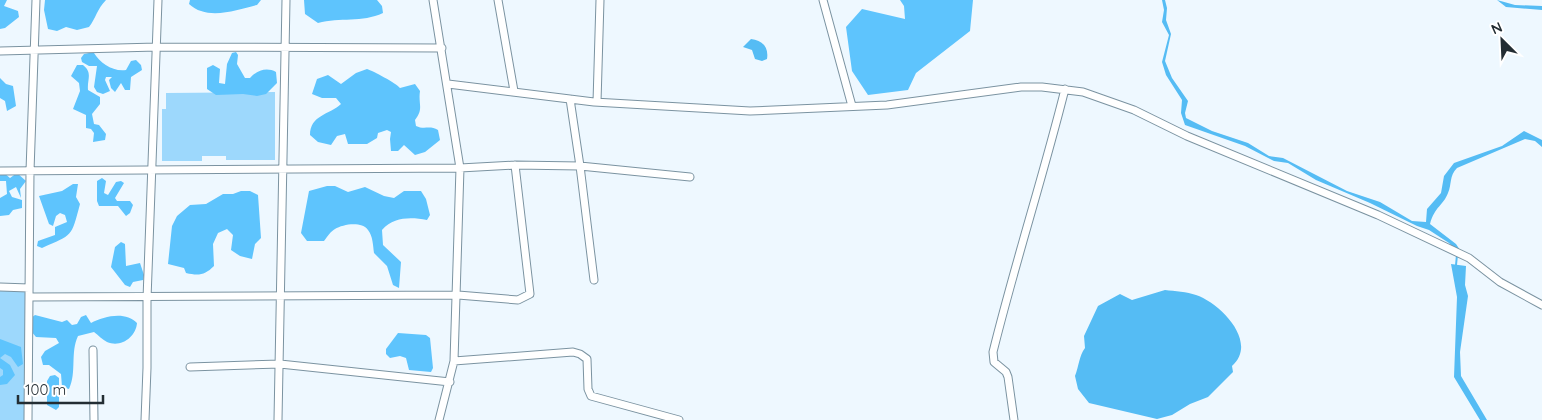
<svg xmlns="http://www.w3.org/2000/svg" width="1542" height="420" font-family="Quicksand,sans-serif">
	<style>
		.green { fill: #9dd8fc }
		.forest { fill: #5ec4fd }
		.water { fill: #55bcf4 }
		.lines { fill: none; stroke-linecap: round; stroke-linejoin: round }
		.stream { stroke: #55bcf4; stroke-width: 2 }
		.minor-casing { stroke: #7b93a1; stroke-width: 9 }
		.minor { stroke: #fff; stroke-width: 7 }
	</style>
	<rect width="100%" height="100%" fill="#eef8ff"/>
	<path class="green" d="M275 92V160H226V156H202V161H162V109H166V93Z
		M0 287 29 288 28 420H0Z"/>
	<path class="forest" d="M0 0H7L4 6 18 11 19 17 5 28 0 29Z
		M45 0H106C97 9 96 18 89 27L77 30 66 27 57 31 48 29 44 10Z
		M190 0H261L257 5C237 10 207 21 189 4Z
		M304 0H377L382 6 383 13C362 23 340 17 318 23L305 14Z
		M900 0H973L970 31 916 73 908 90 868 95 852 71 846 27 862 9 905 19 904 6Z
		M236 52 238 55 237 64 245 78H250C257 70 267 67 276 72L277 83 266 94 257 96 243 94 216 95 207 89V68L213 65 220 69 219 83 225 84 227 64 232 53Z
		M89 53H94C100 63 113 72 126 70L131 61 136 60 141 65 142 70 131 77 130 90H125L121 83 115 92 111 88 109 80 112 77H106L105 80 110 91 103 94 97 92 94 87 97 66H89L82 62 81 58 84 54Z
		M77 65H83C93 73 87 79 88 90L100 97V104L92 114 94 124 99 125 106 134 105 140 93 142 94 133 91 129 86 128V115L73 109 80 91 79 83 71 76Z
		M367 69C373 71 396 83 400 88L415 84 420 91C418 104 424 109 415 120L416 126C424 130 430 125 438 130L440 140 425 152 415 155 404 145 398 151H391L390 139 391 132 387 130 378 133 377 138 367 144H348L345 134 337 136 331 145 318 142 310 135C310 115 329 115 341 104L336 98H322L312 94 317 79 328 75 341 84 356 73Z
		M0 78 6 84 13 86 16 106 7 111 5 101 0 98Z
		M4 173 10 178 17 173 26 181 20 189 21 198 16 187 9 191 12 197 22 200V208L13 210 9 215 0 216V198L7 194 6 181H0V175Z
		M102 178 106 181 104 193 108 195 116 182 121 181 124 183 115 198 117 201H130L133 205 130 213 126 216 118 206H99L97 201V181Z
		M73 184H78L76 197 80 204C71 238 73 234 42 248L37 246 38 241 55 235V227L67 222 65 215 60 213 56 216 53 226 49 224 39 196 62 191Z
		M327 186H335L348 192 365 187 384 196 394 198 404 191H421L426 199 430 215 427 220C410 217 394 217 382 230L383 245 401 262 399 288 393 285 387 266 374 253C373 246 373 236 368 230 362 221 343 224 335 229 331 231 327 237 324 241H307L301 233 309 191Z
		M241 191H250L258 195 261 238 255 244 252 259 240 256 231 250 233 235 227 229 218 233 213 244 214 266C205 275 199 276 186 273L184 268 168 264 172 226 177 216 190 205 206 204 223 194H233Z
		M121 242 125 244 126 266 140 263 144 275 143 280 133 282 130 287 125 285 111 267 115 247Z
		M35 315 62 322 67 320 72 325 77 324 81 317 86 315 91 323C104 316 126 311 137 323 136 337 121 348 107 342 103 340 98 335 94 332L78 336C70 353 77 372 69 389L62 387 61 374 49 365H43L41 357 45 351 59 343 56 338 36 337 31 331V318Z
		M398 333 426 335 430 338 433 368 431 372 409 370 406 358 400 356 390 358 386 354V349Z
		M0 339 21 347 23 364 18 367 11 357 5 354 0 358Z
		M0 358 10 365 15 375 7 384 0 385V377L3 375V370L0 368Z
		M55 375 59 378V407L56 410 47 405V381L50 376Z"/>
	<path class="water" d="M1162 0H1165L1167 8 1166 20 1171 34 1165 61 1172 78 1188 101 1185 113 1186 118 1212 131 1248 143 1269 156 1283 158 1347 191 1380 202 1412 221 1426 222 1427 209 1441 193 1444 176 1454 163 1502 146 1524 131 1542 140V147L1535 141 1525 139 1457 168C1449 176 1452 184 1448 193 1443 206 1435 206 1430 224L1456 244 1460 250H1455L1449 243 1429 230 1417 226 1370 203 1316 180 1288 163 1274 161 1245 146 1185 125 1181 113 1182 100 1166 75 1162 62 1169 35 1162 22 1164 10Z
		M1497 0 1515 5 1542 6V10L1506 7Z
		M751 39C762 40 769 47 767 59L762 61 755 59 752 50 743 47Z
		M1451 264 1466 266 1465 285 1468 296 1460 352 1461 376 1487 420H1480L1454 377 1457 297Z
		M1165 290C1175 291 1187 292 1196 295 1220 303 1259 342 1232 366L1233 372 1208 397 1190 404 1172 415 1157 419 1089 403 1078 389 1075 376C1079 366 1079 356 1085 348L1084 336 1098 306 1120 294 1132 300Z"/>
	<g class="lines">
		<path class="stream" d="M1456 265 1457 255"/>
		<defs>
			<path id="minor" d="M433 0 460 168 454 361 439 420
				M498 0 514 91
				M823 0 852 106
				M0 51 157 47 442 48
				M448 84 594 102 750 111 887 105 1021 87H1042L1083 92 1134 110 1187 136 1378 215 1469 258 1500 282 1542 305
				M597 102 600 0
				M0 171 460 168 515 165 580 166 570 99
				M594 280 580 166 690 177
				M0 287 29 288
				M30 297 458 295 518 300 530 294 515 165
				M93 350 94 420
				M454 361 573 352 580 354 587 359 588 389 591 396 679 420
				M190 367 280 364 450 382
				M28 420 30 171 36 0
				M145 420 147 368V299L158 0
				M278 420 286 0
				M1014 420 1008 377 1006 372 994 362 993 352C1015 263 1043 177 1065 89"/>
		</defs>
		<use href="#minor" class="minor-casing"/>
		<use href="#minor" class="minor"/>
	</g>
	<g transform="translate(1502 40) rotate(336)" stroke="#ffffff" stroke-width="4" paint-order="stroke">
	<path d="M0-4L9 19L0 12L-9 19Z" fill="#232d33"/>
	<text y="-8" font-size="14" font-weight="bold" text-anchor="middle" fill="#232d33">N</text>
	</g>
	<path d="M18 395v8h85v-8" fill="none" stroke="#232d33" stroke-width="2.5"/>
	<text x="25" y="395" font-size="15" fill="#232d33" stroke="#ffffff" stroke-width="4" paint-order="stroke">100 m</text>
</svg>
